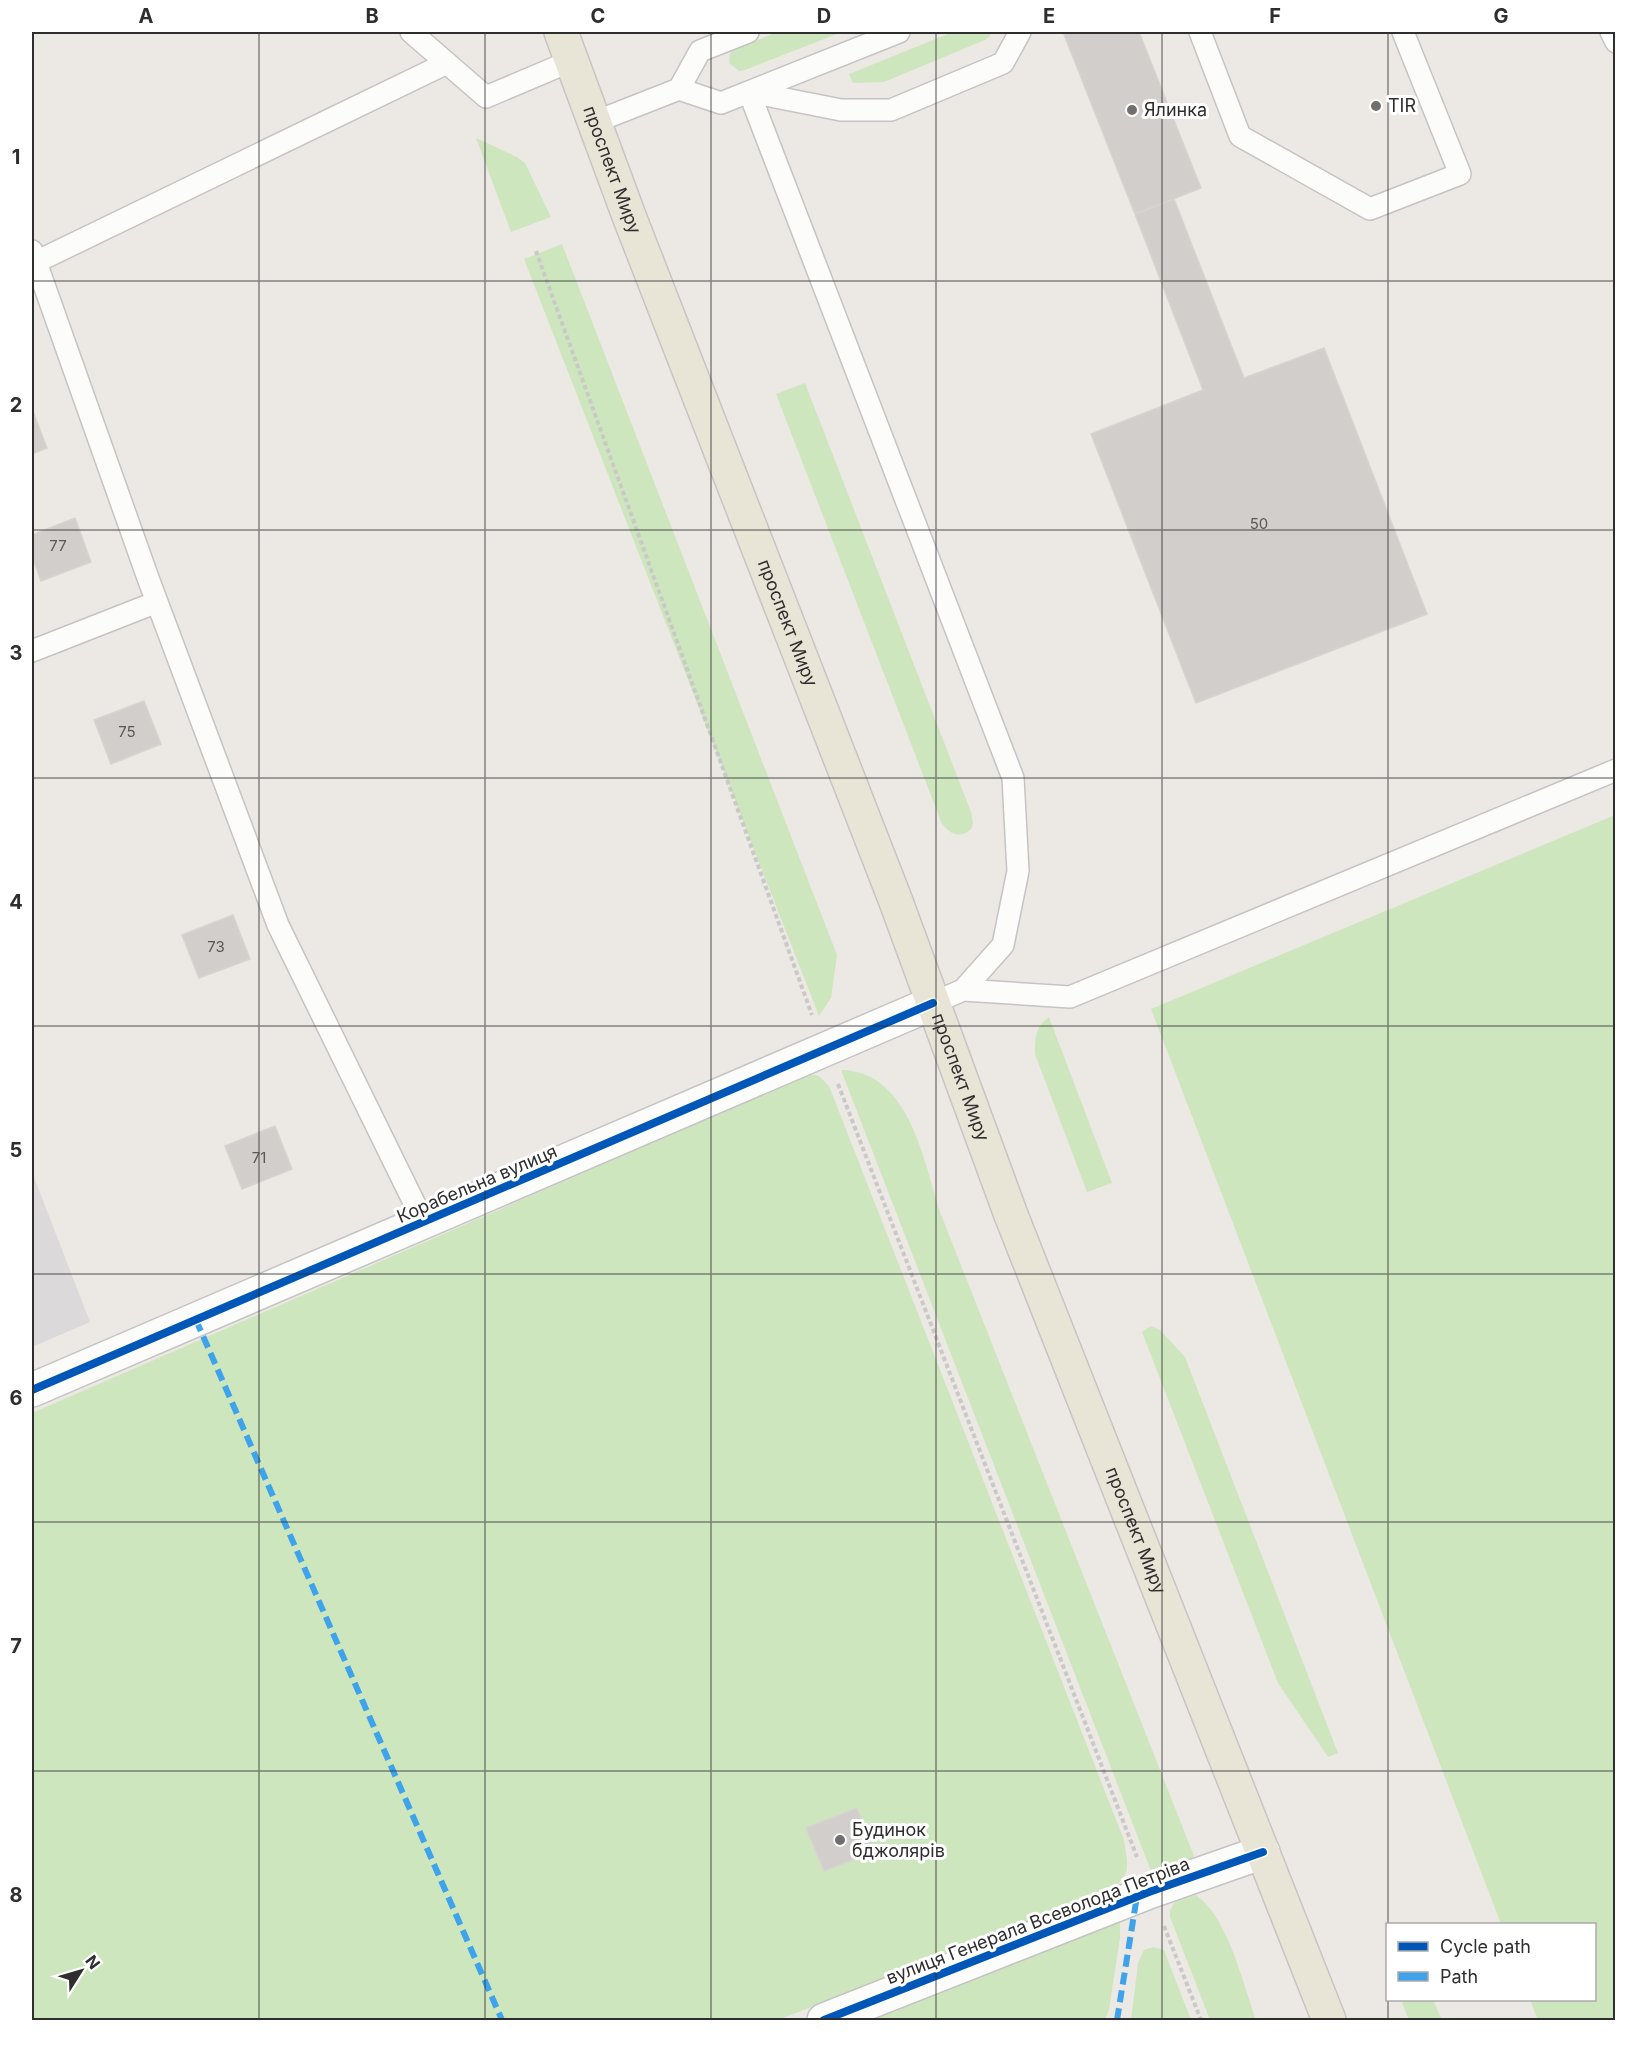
<svg xmlns="http://www.w3.org/2000/svg" width="1647" height="2052" font-family="Inter,sans-serif">
	<style>
		.industrial { fill: #dcd9db }
		.green { fill: #cee6be }
		.building { fill: #d1cecb; stroke: #d7d4d0; stroke-width: 1.5 }
		.lines { fill: none; stroke-linecap: round; stroke-linejoin: round }
		.lane-casing { stroke: #c5c4c5; stroke-width: 24 }
		.street-casing { stroke: #c5c4c5; stroke-width: 36 }
		.primary-casing { stroke: #c6c5c4; stroke-width: 36 }
		.path { stroke: #c9c9c8; stroke-width: 4; stroke-dasharray: 4.5 3; stroke-linecap: butt }
		.lane { stroke: #fcfcfb; stroke-width: 21 }
		.street { stroke: #fcfcfb; stroke-width: 33 }
		.primary { stroke: #e8e4d6; stroke-width: 33 }
		.quiet { stroke: #3ea3eb; stroke-width: 6; stroke-dasharray: 12 6; stroke-linecap: butt }
		.cycleway-casing { stroke: #fff; stroke-width: 11 }
		.cycleway { stroke: #0057b8; stroke-width: 8 }
		.grid { fill: none; stroke: #2e2e2e; stroke-width: 1.5; stroke-opacity: 0.55 }
		.poi-dot { fill: #706f6e; stroke: #fff; stroke-width: 2 }
		.labels { text-anchor: middle; stroke-width: 6; stroke-linejoin: round; paint-order: stroke }
		.number-label { font-size: 15px; fill: #585857 }
		.poi-label { font-size: 18px; fill: #2e2e2e; stroke: #fff; text-anchor: start }
		.street-label { font-size: 18px; fill: #2e2e2e; stroke: #fff }
		.neatline { fill: none; stroke: #2e2e2e; stroke-width: 2 }
		.grid-label { font-size: 20px; text-anchor: middle; font-weight: bold; fill: #2e2e2e }
	</style>
	<rect width="100%" height="100%" fill="#ece8e4"/>
	<path class="industrial" d="M32 1172 90 1322 32 1347Z"/>
	<path class="green" d="M777 32H842L745 70 739 71 729 63 730 53 734 50Z
		M953 32H990V36L985 40 884 82 853 83 849 74Z
		M476 138 517 157 525 163 551 217 511 232Z
		M562 244 837 955 831 998 819 1016 524 259Z
		M805 383 971 812 973 822 972 828C961 839 951 835 942 824L776 394Z
		M1615 815V2020H1538L1530 2000H1594V1924H1501L1151 1009Z
		M1049 1017 1112 1183 1087 1192 1035 1054C1035 1038 1035 1027 1049 1017Z
		M841 1070C909 1071 924 1161 940 1212L1194 1856 1185 1864 1157 1874 1151 1871Z
		M811 1074 819 1076 829 1086 1124 1840C1127 1863 1133 1875 1111 1889L778 2020H32V1413Z
		M1151 1326 1160 1330 1185 1357 1338 1753 1328 1757 1278 1683 1142 1332Z
		M1196 1895C1228 1917 1243 1984 1256 2020H1210L1170 1917V1910L1175 1902Z
		M1120 1921V1938L1109 2009 1105 2020H868Z
		M1153 1947 1164 1950 1191 2020H1131L1138 1963 1144 1950Z
		M1401 2000H1433L1442 2020H1409Z"/>
	<path class="building" d="M1063 32H1139L1201 188 1135 214Z
		M1174 199 1244 378 1324 348 1427 614 1196 703 1091 434 1203 390 1135 214Z
		M32 409 47 448 32 454Z
		M75 518 91 562 41 581 32 556V535Z
		M144 701 161 744 111 764 94 720Z
		M233 915 250 959 199 978 182 935Z
		M275 1126 292 1169 242 1189 225 1146Z
		M857 1808 874 1852 824 1871 806 1828Z"/>
	<g class="lines">
		<defs>
			<path id="lane" d="M411 32 486 97 571 61
				M1200 32 1240 136 1370 209 1460 174 1403 32
				M1611 32 1616 42
				M679 89 700 51 748 32
				M749 92 1013 778 1018 871 1003 945 963 990 933 1003
				M750 92 841 110H891L1003 63 1020 32
				M595 122 679 89 721 103 899 32
				M32 251 148 578 278 925 424 1223
				M36 262 447 63
				M32 651 157 602
				M963 990 1070 997 1616 770"/>
			<path id="street" d="M32 1390 933 1003
				M824 2020 1149 1892 1263 1852"/>
			<g id="primary">
				<path id="s1" d="M561 32 629 216 895 899 1011 1215 1329 2020"/>
			</g>
		</defs>
		<use href="#lane" class="lane-casing"/>
		<use href="#street" class="street-casing"/>
		<use href="#primary" class="primary-casing"/>
		<path class="path" d="M536 251 812 1015
			M838 1084 1137 1857
			M1164 1926 1201 2020"/>
		<use href="#lane" class="lane"/>
		<use href="#street" class="street"/>
		<use href="#primary" class="primary"/>
		<path class="quiet" d="M196 1320 502 2020
			M1117 2020 1137 1896"/>
		<defs>
			<path id="cycleway" d="M32 1390 933 1003
				M824 2020 1149 1892 1263 1852"/>
		</defs>
		<use href="#cycleway" class="cycleway-casing"/>
		<use href="#cycleway" class="cycleway"/>
	</g>
	<path class="grid" d="M259 32V2020M485 32V2020M711 32V2020M936 32V2020M1162 32V2020M1388 32V1924M32 281H1616M32 530H1616M32 778H1616M32 1026H1616M32 1274H1616M32 1522H1616M32 1771H1616M1388 2000V2020"/>
	<g class="poi-dot">
		<circle cx="1376" cy="106" r="6"/>
		<circle cx="1132" cy="110" r="6"/>
		<circle cx="840" cy="1840" r="6"/>
	</g>
	<g class="labels">
		<g class="number-label">
			<text x="1259" y="529">50</text>
			<text x="58" y="551">77</text>
			<text x="127" y="737">75</text>
			<text x="216" y="952">73</text>
			<text x="259" y="1163">71</text>
		</g>
		<g class="poi-label">
			<text x="1388" y="112">TIR</text>
			<text x="1144" y="116">Ялинка</text>
			<text x="852" y="1836">Будинок<tspan x="852" dy="21">бджолярів</tspan></text>
		</g>
		<g class="street-label">
			<text dy="6" stroke="none"><textPath href="#s1" startOffset="147">проспект Миру</textPath></text>
			<text dy="6" stroke="none"><textPath href="#s1" startOffset="633">проспект Миру</textPath></text>
			<text dy="6" stroke="none"><textPath href="#s1" startOffset="1119">проспект Миру</textPath></text>
			<text transform="translate(477 1184) rotate(-23)" y="6">Корабельна вулиця</text>
			<text dy="6" stroke="none"><textPath href="#s1" startOffset="1605">проспект Миру</textPath></text>
			<text transform="translate(1038 1921) rotate(-21)" y="6">вулиця Генерала Всеволода Петріва</text>
		</g>
	</g>
	<rect width="1647" height="2052" fill="none" stroke="#ffffff" stroke-width="66"/>
	<rect x="1386" y="1923" width="210" height="78" fill="#ffffff" stroke="#ababab" stroke-width="1.5"/>
	<rect x="1398" y="1942" width="30" height="9" fill="#0057b8" stroke="#ababab" stroke-width="1.5"/>
	<text x="1440" y="1953" font-size="18" fill="#2e2e2e">Cycle path</text>
	<rect x="1398" y="1972" width="30" height="9" fill="#3ea3eb" stroke="#ababab" stroke-width="1.5"/>
	<text x="1440" y="1983" font-size="18" fill="#2e2e2e">Path</text>
	<g transform="translate(81 1971) rotate(53)" stroke="#ffffff" stroke-width="4.5" paint-order="stroke">
	<path d="M0-4.5L10 22L0 15L-10 22Z" fill="#2e2e2e"/>
	<text y="-9" font-size="16" font-weight="bold" text-anchor="middle" fill="#2e2e2e">N</text>
	</g>
	<rect x="33" y="33" width="1581" height="1986" class="neatline"/>
	<g class="grid-label">
		<text x="146" y="23">A</text>
		<text x="372" y="23">B</text>
		<text x="598" y="23">C</text>
		<text x="824" y="23">D</text>
		<text x="1049" y="23">E</text>
		<text x="1275" y="23">F</text>
		<text x="1501" y="23">G</text>
		<text x="16" y="164">1</text>
		<text x="16" y="412">2</text>
		<text x="16" y="660">3</text>
		<text x="16" y="909">4</text>
		<text x="16" y="1157">5</text>
		<text x="16" y="1405">6</text>
		<text x="16" y="1653">7</text>
		<text x="16" y="1902">8</text>
	</g>
</svg>
